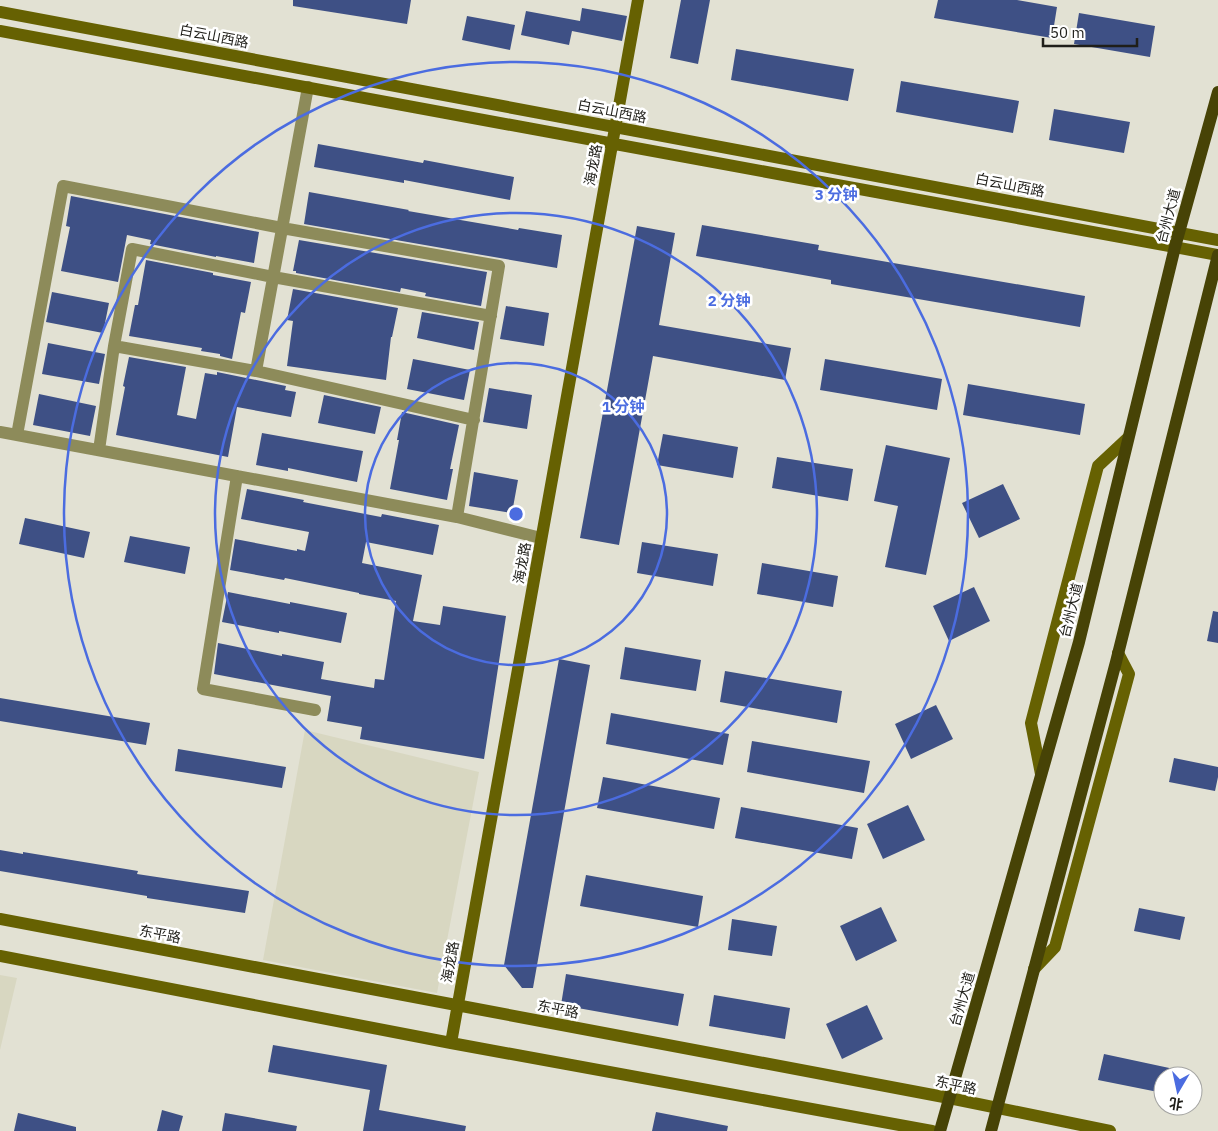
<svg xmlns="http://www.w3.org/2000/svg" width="1218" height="1131" font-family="'IBM Plex Sans','Noto Sans SC',sans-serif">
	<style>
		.built { fill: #d8d7c1 }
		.building { fill: #3e5085 }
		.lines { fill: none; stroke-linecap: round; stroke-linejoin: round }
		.street { stroke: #8d8b5a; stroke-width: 12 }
		.secondary { stroke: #666102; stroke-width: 12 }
		.primary { stroke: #474306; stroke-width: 12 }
		.ring { fill: none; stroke: #4b6ce0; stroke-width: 2.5 }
		.labels { text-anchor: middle; stroke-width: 5; stroke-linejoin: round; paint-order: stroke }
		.street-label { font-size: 14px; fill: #1f1e19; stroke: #fff }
		.centre { fill: #4b6ce0; stroke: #fff; stroke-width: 2.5 }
		.ring-label { font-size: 15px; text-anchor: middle; font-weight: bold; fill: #4b6ce0; stroke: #fff; stroke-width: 5; stroke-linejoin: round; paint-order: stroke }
	</style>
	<rect width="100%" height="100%" fill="#e2e1d3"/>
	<path class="built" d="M305 730 479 772 437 993 263 960Z
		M0 975 17 978 0 1050Z"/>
	<path class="building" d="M293 0H411L407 24 293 6Z
		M681 0H710L698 64 670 58Z
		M938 0H1017L1057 7 1052 38 934 18Z
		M582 8 627 16 622 41 572 31 569 45 521 35 526 11 580 21Z
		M1079 13 1155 26 1150 57 1074 44Z
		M467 16 515 25 510 50 462 40Z
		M736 49 854 69 848 101 731 80Z
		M901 81 1019 101 1013 133 896 112Z
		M1054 109 1130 122 1124 153 1049 140Z
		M318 144 423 163 424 160 514 177 510 200 404 180V183L314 167Z
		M309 192 409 210 408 211 518 230 519 228 562 235 557 268 304 224Z
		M71 196 259 232 254 263 216 256V257L150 244 151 240 127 235 118 282 61 271 70 227 66 226Z
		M702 225 819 245 818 250 1085 296 1080 327 831 284V280L696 256Z
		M637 226 675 233 659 325 791 348 785 380 653 356 619 545 580 538Z
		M299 240 487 272 481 306 425 296 426 293 401 288 400 292 296 273V271H293Z
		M146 260 213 273V275L251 282 245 313 241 312 232 359 220 356V354L201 351 202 348 129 336 135 305H138Z
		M293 289 398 308 392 337H391L386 380 287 366 293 321 287 320Z
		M52 292 109 303 103 333 46 322Z
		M506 306 549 313 544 346 500 339Z
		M422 312 479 322 474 350 417 338Z
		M48 343 105 354 99 384 42 374Z
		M129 357 186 367 177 415 196 419 205 373 217 375V372L286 386 285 390 296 392 291 417 237 407 228 457 116 435 125 387 123 386Z
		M413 359 470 370 464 400 407 389Z
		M825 359 942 379 937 410 820 390Z
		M968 384 1085 404 1080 435 963 415Z
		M489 388 532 395 527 429 483 422Z
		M39 394 96 406 90 436 33 425Z
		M324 395 381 407 375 434 318 423Z
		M402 412 459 425 450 469H453L447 500 390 489 399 440H397Z
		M262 433 363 451 357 482 288 468V471L256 465Z
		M663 434 738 447 733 478 657 465Z
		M886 445 950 458 926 575 885 567 898 506 874 501Z
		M777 457 853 469 848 501 772 488Z
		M474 472 518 480 512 513 469 506Z
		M1003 484 1020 519 979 538 962 503Z
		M247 489 304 500 303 502 381 517 382 514 439 525 433 555 366 542 362 563 422 575 413 621 440 625 443 606 506 616 484 759 360 739 362 727 327 721 331 696 214 674 218 643 282 656V654L324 662 321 679 374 688 375 679 384 680 396 601 359 594V593L285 578 284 580 230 570 235 539 297 551V549L305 551 309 532 241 519Z
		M25 518 90 532 84 558 19 544Z
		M130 536 190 547 185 574 124 562Z
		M642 542 718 554 713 586 637 573Z
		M762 563 838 576 833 607 757 594Z
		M974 587 990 621 949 641 933 606Z
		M228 592 290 604V602L347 613 341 643 279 631V633L222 622Z
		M1213 611 1218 612V643L1207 641Z
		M625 647 701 660 696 691 620 679Z
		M559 659 590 665 533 988H522L504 965Z
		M725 671 842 691 837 723 720 702Z
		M0 698 150 723 146 745 0 721Z
		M936 705 953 739 911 759 895 724Z
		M611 713 729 734 723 765 606 744Z
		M752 741 870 761 864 793 747 772Z
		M178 749 286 767 282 788 175 771Z
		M1174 758 1218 767V777L1215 791 1169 782Z
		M603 777 720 798 714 829 597 808Z
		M908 805 925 840 883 859 867 824Z
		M741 807 858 828 852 859 735 838Z
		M0 850 23 854V852L138 871 137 874 249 891 245 913 147 898V896L0 871Z
		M586 875 703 896 698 927 580 906Z
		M881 907 897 941 856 961 840 926Z
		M1139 908 1185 917 1180 940 1134 931Z
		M732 919 777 926 772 956 728 950Z
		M566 974 684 994 678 1026 561 1005Z
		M714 995 790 1008 785 1039 709 1026Z
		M867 1005 883 1039 842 1059 826 1024Z
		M273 1045 387 1065 379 1110 466 1126 465 1131H363L370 1090 268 1072Z
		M1104 1054 1188 1072V1076H1163V1093L1098 1080Z
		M162 1110 183 1116 179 1131H157Z
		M656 1112 728 1126 727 1131H652Z
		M18 1113 76 1127V1131H14Z
		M225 1113 297 1126 296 1131H222Z"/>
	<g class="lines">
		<path class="street" d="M114 346 256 371 474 420
			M256 371 308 87
			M0 432 17 435 63 186 282 228 499 266 457 517
			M17 435 457 517 541 538
			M99 450 114 346 132 249 273 277 491 316
			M237 476 203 689 315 710"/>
		<path class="secondary" d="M0 12 1218 240
			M0 31 1218 255
			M1041 774 1031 723 1098 466 1128 438
			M0 919 949 1098 1110 1131
			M0 956 451 1043 932 1131
			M1034 969 1055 947 1129 674 1118 653
			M451 1043 638 0"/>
		<path class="primary" d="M940 1131 1079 642 1175 247 1218 92
			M991 1131 1116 662 1218 255"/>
	</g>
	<g class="ring">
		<circle cx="516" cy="514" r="151"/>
		<circle cx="516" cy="514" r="301"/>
		<circle cx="516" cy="514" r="452"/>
	</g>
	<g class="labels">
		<g class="street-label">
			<text transform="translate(214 36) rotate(11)" y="5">白云山西路</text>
			<text transform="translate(612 111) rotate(11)" y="5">白云山西路</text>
			<text transform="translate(593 165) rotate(-80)" y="5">海龙路</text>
			<text transform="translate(1010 185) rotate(11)" y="5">白云山西路</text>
			<text transform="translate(1168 216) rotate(-75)" y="5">台州大道</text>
			<text transform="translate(522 563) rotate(-80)" y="5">海龙路</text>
			<text transform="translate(1071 610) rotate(-76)" y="5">台州大道</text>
			<text transform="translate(160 934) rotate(11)" y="5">东平路</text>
			<text transform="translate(450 962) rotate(-80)" y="5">海龙路</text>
			<text transform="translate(962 999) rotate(-74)" y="5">台州大道</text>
			<text transform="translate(558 1009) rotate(11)" y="5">东平路</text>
			<text transform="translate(956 1085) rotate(12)" y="5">东平路</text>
		</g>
	</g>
	<circle cx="516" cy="514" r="8" class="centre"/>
	<g class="ring-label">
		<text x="836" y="200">3 分钟</text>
		<text x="729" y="306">2 分钟</text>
		<text x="623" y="412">1 分钟</text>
	</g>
	<g transform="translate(1178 1091) rotate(189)"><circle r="24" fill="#ffffff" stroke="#a5a5a3"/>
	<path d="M0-4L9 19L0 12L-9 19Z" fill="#4b6ce0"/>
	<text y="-8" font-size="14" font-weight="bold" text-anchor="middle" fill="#1f1e19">北</text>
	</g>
	<path d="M1043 38v8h94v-8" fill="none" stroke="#1f1e19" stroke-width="2.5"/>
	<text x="1050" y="38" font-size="15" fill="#1f1e19" stroke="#ffffff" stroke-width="4" paint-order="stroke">50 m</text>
</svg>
